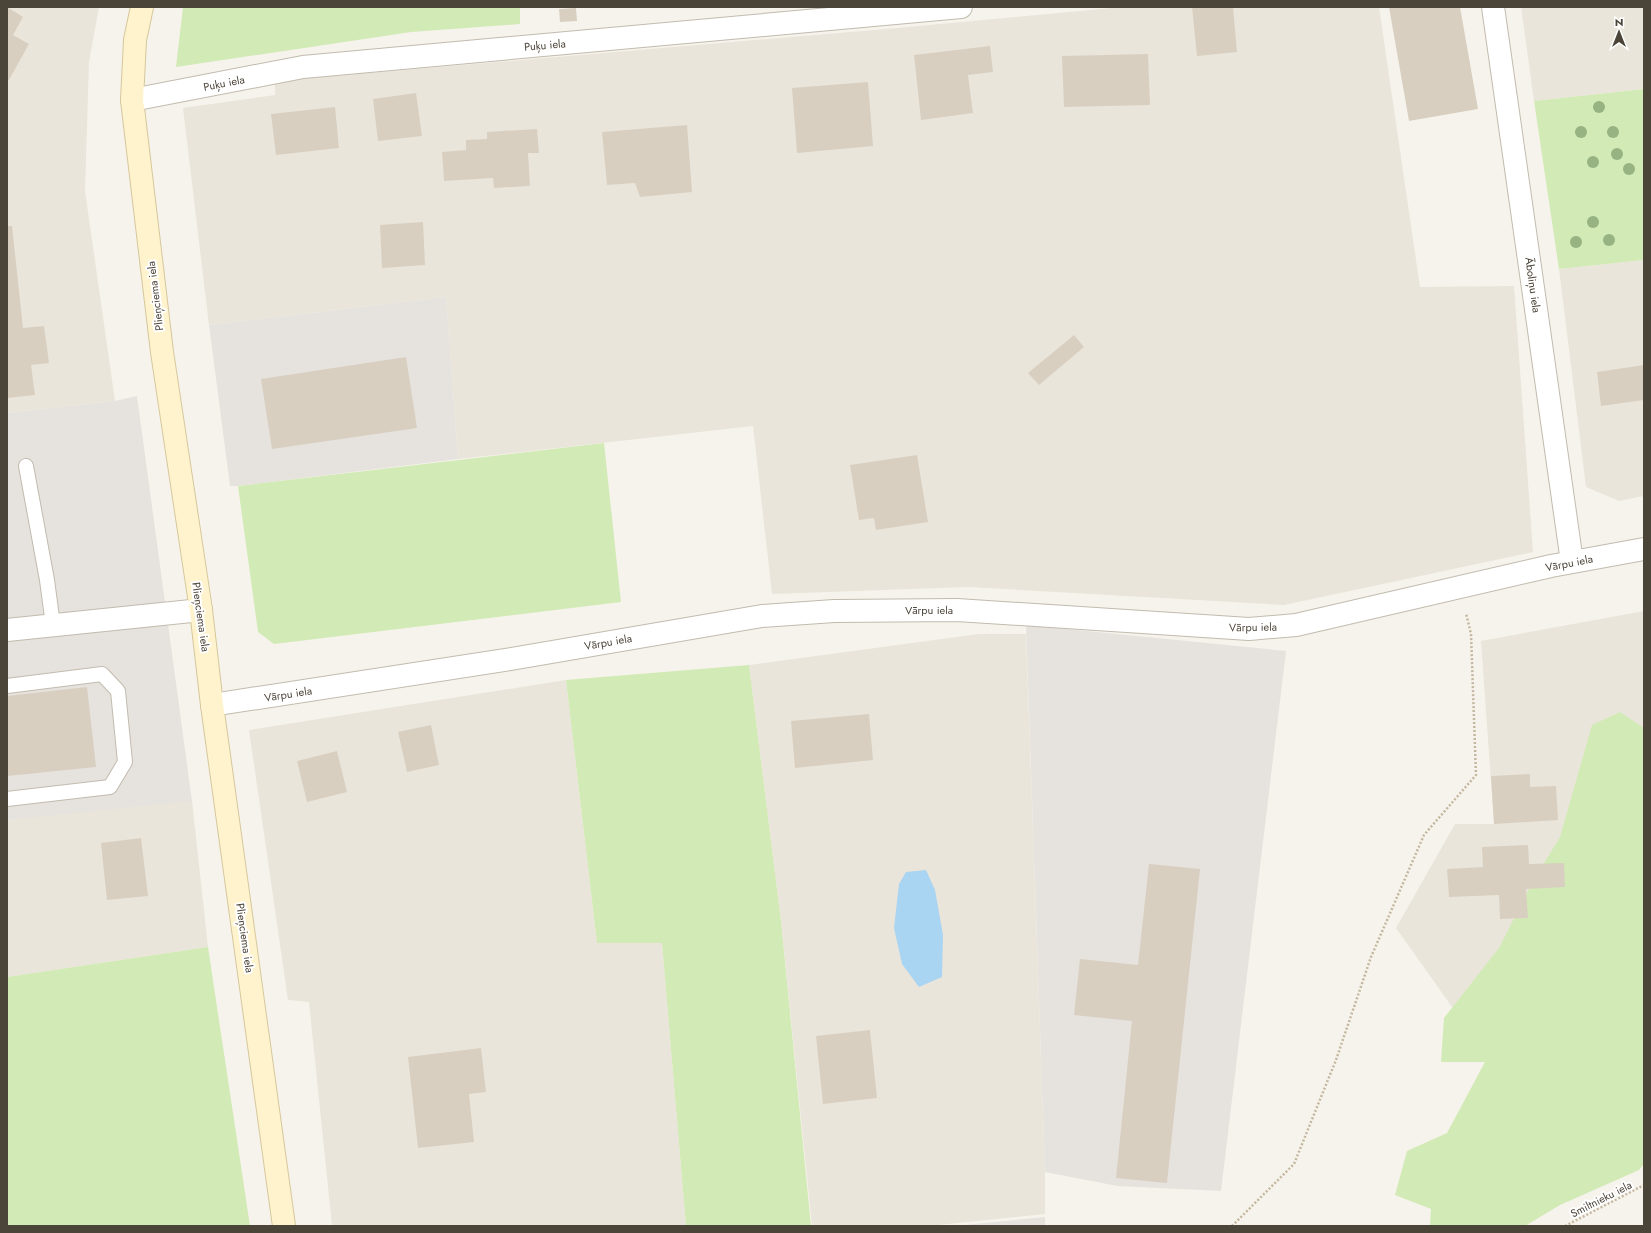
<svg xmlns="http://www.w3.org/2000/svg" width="1651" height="1233" font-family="Jost,sans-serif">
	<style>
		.residential { fill: #eae5da }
		.industrial { fill: #e6e2dd }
		.green { fill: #d2eab5 }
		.water { fill: #a9d4f2 }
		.building { fill: #d8cfc1 }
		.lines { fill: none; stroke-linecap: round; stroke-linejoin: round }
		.lane-casing { stroke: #c2bbae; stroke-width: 16 }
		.street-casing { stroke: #c2bbae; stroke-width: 24 }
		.secondary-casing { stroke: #d6c79b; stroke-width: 24 }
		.path { stroke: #c4b79f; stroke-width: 2.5; stroke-dasharray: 2 2; stroke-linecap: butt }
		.lane { stroke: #fff; stroke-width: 14 }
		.street { stroke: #fff; stroke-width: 22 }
		.secondary { stroke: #fff3cd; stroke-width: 22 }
		.tree { fill: #97b381 }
		.labels { text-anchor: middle; stroke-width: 4; stroke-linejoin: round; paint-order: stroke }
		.street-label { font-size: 11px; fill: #4b4439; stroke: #fff }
	</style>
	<rect width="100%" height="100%" fill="#f6f3ec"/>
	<path class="residential" d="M7 7H99L89 62 85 191 115 401 7 413Z
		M1122 7H1379L1420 287 1514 286 1533 552 1284 605 968 587 772 594 753 426 458 459 446 297 209 325 183 108 275 95V81L897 28Z
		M1521 7H1644V89L1534 101Z
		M1644 260V496L1619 501 1586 487 1559 269Z
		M1644 611V1150L1462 1021 1396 928 1455 824H1494L1481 641Z
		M979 634H1026L1045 1172V1214L929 1226H812L781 921 749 665Z
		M566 680 597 943H662L686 1226H332L309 1002 288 1000 249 730Z
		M164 801H192L208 947 7 977V820Z"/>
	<path class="industrial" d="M446 297 458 459 238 486H230L209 325Z
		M137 396 192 801 7 820V413L115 401Z
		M1026 625 1286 651 1221 1191 1117 1186 1045 1172Z
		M1045 1217V1226H954Z"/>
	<path class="green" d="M183 7H520V24L411 32 176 67Z
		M1644 89V260L1559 269 1534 101Z
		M604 443 621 602 274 644 258 632 238 486Z
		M749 665 781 921 811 1226H686L662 943H597L566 680Z
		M1620 712 1644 728V1164L1639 1170 1560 1205 1525 1226H1430L1431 1209 1395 1195 1407 1151 1447 1133 1485 1062H1441L1444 1018 1499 948 1533 881 1560 837 1592 725Z
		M208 947 250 1226H7V977Z"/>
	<path class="water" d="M926 870 935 890 943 935 942 977 919 987 902 964 894 928 899 884 906 872Z"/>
	<path class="building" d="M7 7 23 17 13 35 29 44 9 80 7 79Z
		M1192 7H1233L1237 52 1197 56Z
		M1389 7H1460L1478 109 1409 121Z
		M576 8 577 21 560 22 559 9Z
		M990 46 993 72 968 75 973 113 921 120 914 55Z
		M1148 54 1150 105 1064 107 1062 56Z
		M868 82 873 146 797 153 792 88Z
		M416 93 422 136 378 141 373 99Z
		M335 107 339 148 276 155 271 114Z
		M687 125 692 192 640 197 635 183 607 185 602 132Z
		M537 129 539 153H528L530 186 494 188 493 178 444 181 442 152 466 150V140L487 139V132Z
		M423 222 425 265 382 268 380 225Z
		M7 226H12L23 328 44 326 49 363 31 365 35 395 7 398Z
		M1074 335 1084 347 1039 385 1028 373Z
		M406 357 417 428 272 449 261 379Z
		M1644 365V400L1601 406 1597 372Z
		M917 455 928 522 876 530 874 518 859 520 850 465Z
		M87 687 96 767 7 776V696Z
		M869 714 873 760 795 768 791 721Z
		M431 725 439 765 407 772 398 732Z
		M337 751 347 792 307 802 297 761Z
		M1530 774V787L1556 786 1558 820 1494 824 1491 776Z
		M141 838 148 896 107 900 101 843Z
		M1528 845 1529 864 1564 863 1565 887 1526 889 1528 918 1500 919 1499 895 1449 897 1447 869 1483 867 1482 847Z
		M1149 864 1200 869 1167 1183 1116 1178 1132 1021 1074 1015 1080 959 1138 965Z
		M870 1030 877 1098 823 1104 816 1036Z
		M481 1048 486 1092 469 1094 474 1142 418 1148 408 1057Z"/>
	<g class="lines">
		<defs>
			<path id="lane" d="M26 466 47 580 53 625
				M7 686 102 674 118 691 125 762 110 787 7 799"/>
			<path id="street" d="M1493 7 1572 562
				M132 100 303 67 961 7
				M7 630 201 610
				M212 705 511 659 762 616 834 611 957 610 1249 629 1296 625 1551 566 1644 549"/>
			<path id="secondary" d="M142 7 135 40 132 100 162 352 201 610 212 705 284 1226"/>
		</defs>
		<use href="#lane" class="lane-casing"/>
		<use href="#street" class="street-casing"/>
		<use href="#secondary" class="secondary-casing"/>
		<path class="path" d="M1232 1226 1294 1164 1336 1060 1371 957 1424 835 1476 775 1471 634 1466 613
			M1565 1226 1644 1185"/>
		<use href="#lane" class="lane"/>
		<use href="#street" class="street"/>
		<use href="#secondary" class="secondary"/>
	</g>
	<g class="tree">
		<circle cx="1599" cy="107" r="6"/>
		<circle cx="1581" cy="132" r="6"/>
		<circle cx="1613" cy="132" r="6"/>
		<circle cx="1617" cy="154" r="6"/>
		<circle cx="1593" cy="162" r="6"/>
		<circle cx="1629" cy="169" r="6"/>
		<circle cx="1593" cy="222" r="6"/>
		<circle cx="1609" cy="240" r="6"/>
		<circle cx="1576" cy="242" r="6"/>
	</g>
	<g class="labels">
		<g class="street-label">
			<text transform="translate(545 45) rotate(-5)" y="4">Puķu iela</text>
			<text transform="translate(224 83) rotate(-11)" y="4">Puķu iela</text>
			<text transform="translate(1533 285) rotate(82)" y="4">Āboliņu iela</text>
			<text transform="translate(155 296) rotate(-97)" y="4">Plieņciema iela</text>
			<text transform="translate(1569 563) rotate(-11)" y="4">Vārpu iela</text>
			<text x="929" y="614">Vārpu iela</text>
			<text transform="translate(201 617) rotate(82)" y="4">Plieņciema iela</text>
			<text transform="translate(1253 627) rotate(-1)" y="4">Vārpu iela</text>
			<text transform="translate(608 642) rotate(-10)" y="4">Vārpu iela</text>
			<text transform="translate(288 694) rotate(-9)" y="4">Vārpu iela</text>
			<text transform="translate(245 938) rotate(82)" y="4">Plieņciema iela</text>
			<text transform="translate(1601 1199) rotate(-27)" y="4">Smiltnieku iela</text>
		</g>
	</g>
	<rect width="1651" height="1233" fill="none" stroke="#4b4439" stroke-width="16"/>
	<g transform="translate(1619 32)" stroke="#ffffff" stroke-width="3" paint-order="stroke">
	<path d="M0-3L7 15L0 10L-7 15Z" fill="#4b4439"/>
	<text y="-6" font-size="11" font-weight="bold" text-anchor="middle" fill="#4b4439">N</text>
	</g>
</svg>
